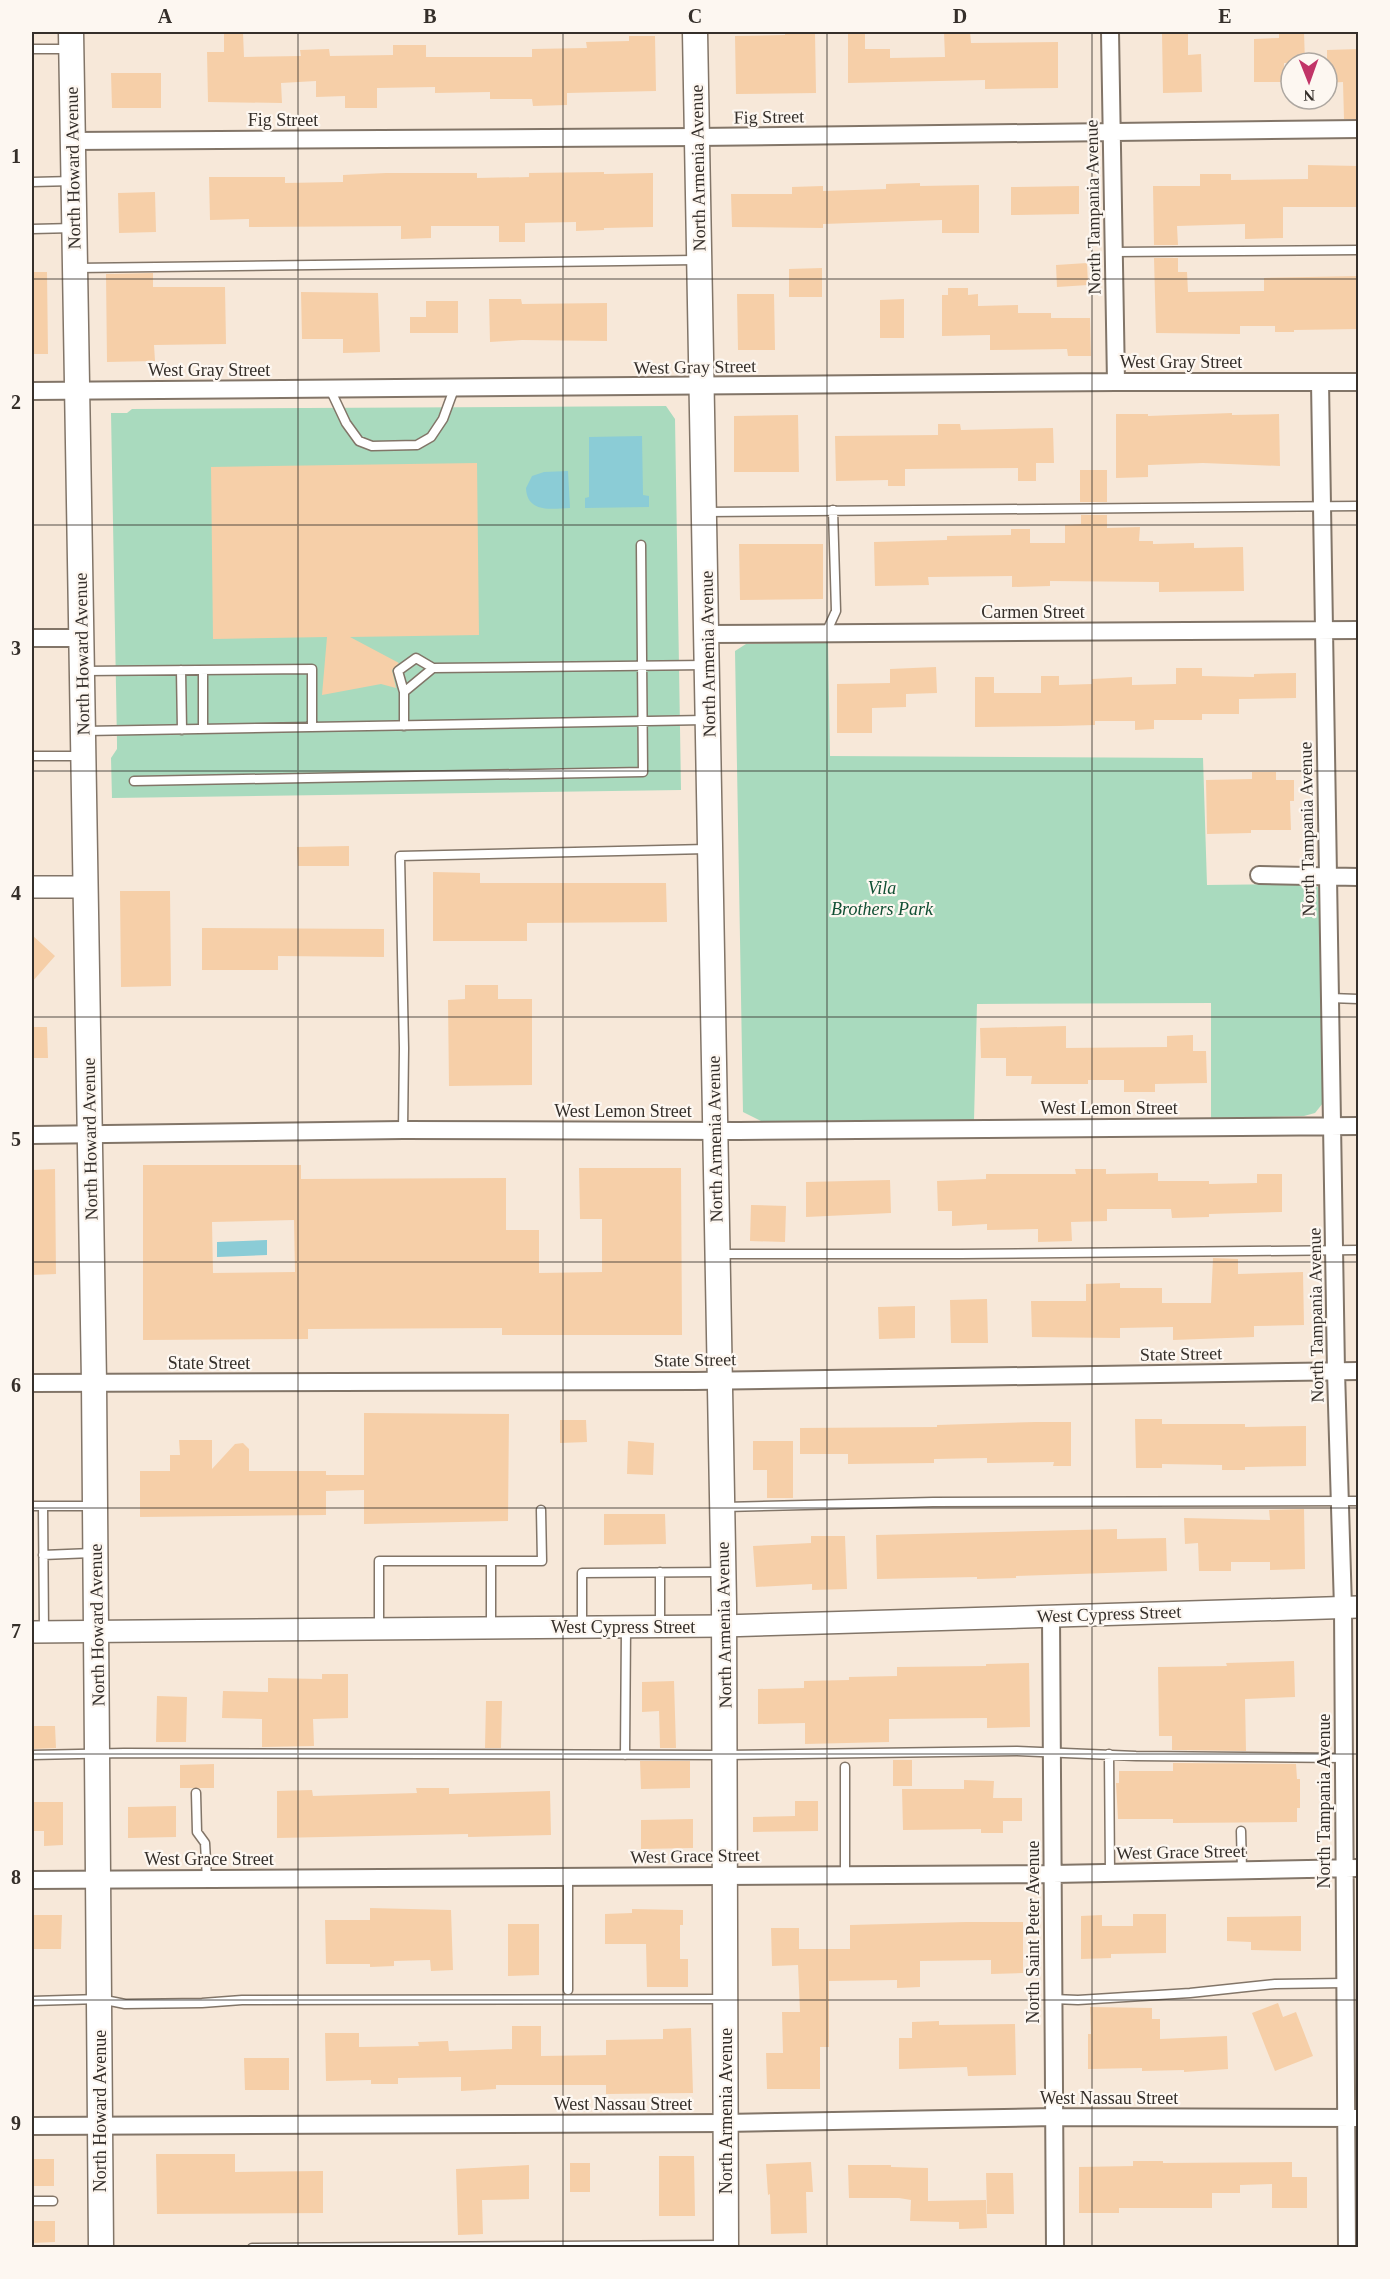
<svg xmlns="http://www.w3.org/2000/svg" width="1390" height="2279" font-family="Georgia,serif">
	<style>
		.green { fill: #a9dabe }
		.water { fill: #8bccd6 }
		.building { fill: #f6cfa8; fill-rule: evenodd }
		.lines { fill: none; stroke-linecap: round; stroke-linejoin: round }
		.service-casing { stroke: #827568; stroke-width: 11 }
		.minor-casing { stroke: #827568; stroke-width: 20 }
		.tertiary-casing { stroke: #827568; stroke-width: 24 }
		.secondary-casing { stroke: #827568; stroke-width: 27 }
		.service { stroke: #fff; stroke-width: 8 }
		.minor { stroke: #fff; stroke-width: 16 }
		.tertiary { stroke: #fff; stroke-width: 21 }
		.secondary { stroke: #fff; stroke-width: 24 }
		.grid { fill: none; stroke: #352f2a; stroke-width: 1.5; stroke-opacity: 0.55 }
		.labels { text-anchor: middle; stroke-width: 4.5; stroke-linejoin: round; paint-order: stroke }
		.street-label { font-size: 18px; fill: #352f2a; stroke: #fdf7f1 }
		.park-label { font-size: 18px; font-style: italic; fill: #104f33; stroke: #fdf7f1 }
		.neatline { fill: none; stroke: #352f2a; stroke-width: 2 }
		.grid-label { font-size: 20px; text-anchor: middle; font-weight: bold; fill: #352f2a }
	</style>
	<rect width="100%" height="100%" fill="#f7e8d9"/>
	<path class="green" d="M666 406 675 419 681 790 112 798 111 758 117 749V742L111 413H127L132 409Z
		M828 642 830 756 1203 758 1207 885 1307 884 1318 887 1321 898 1323 1103 1315 1113 1304 1116 1211 1119V1003L977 1004 974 1120 761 1121 743 1112 735 651 746 644Z"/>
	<path class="water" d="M642 436 643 495 649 496V507L585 508V498L589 497V437Z
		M568 471 570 508C551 509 527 513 526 488L532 476 544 472Z
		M267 1240V1255L217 1257V1242Z"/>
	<path class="building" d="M224 32H243L244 57 301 56 300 50 329 49 330 56 393 55V45H426V57H532V49L587 48 586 42 629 41V36H655L656 91 567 93V105L533 106 532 99H490V92L435 93V87L377 88V108H345V96L316 97V81L281 83 282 103 208 102 207 52H224Z
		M785 32H815L816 93 736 94 735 36 785 35Z
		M848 32H865V49H890V58L945 57 944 32H970L971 43 1058 42V88L985 89V80L848 83Z
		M1188 32V55L1201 54 1202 92 1163 93 1162 33Z
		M1279 32H1304L1305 63H1284V82H1254V39L1279 38Z
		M1359 49V119H1344L1343 82 1327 83V50Z
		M111 73H161V108H112Z
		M1308 165 1359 166V207H1283V238L1245 239V224L1177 226 1178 245H1154L1153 186H1200V174H1231V180L1308 179Z
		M604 172V174L653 173V227L604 228V230L576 231V222L525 223V242H499V226H431V238L401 239V226L249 227V219L210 220 209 177H285V183L343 182V175L386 173H477V178L529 177V173Z
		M920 183V186L979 185V233H942V220L823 224V228L732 227 731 194H792V187L823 186V191L886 189V184Z
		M1079 186V214L1011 215V187Z
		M155 192 156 232 119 233 118 193Z
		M1154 258H1178V272H1187L1188 292 1264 291V278L1359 276V329L1294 330V332H1275V326H1240V334L1156 333Z
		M1087 263 1088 285 1057 287 1056 265Z
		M822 268V297H789V269Z
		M32 272H47L48 354H32Z
		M153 273V287H225L226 344 154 345 155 361 107 362 106 274Z
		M948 288H968V295L978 294V306L1018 305V313H1051V318H1090L1091 356H1068L1067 349 990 350V335L942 336V295H948Z
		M301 292 378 293 380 352 343 353V339H302Z
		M737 294H774L775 350H738Z
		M489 299H521L522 304 607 303V341L522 340 490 342Z
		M904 299V338H880V300Z
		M426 301H458V333H410V317H426Z
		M1232 413V415L1279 414 1280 466 1203 463 1148 465V477L1116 478V414H1148V416Z
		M798 415 799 472H734V416Z
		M938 424H960L961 430 1053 428 1054 463H1036V481H1018V468L905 469V486H888V480L836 481 835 436 938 435Z
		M477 463 479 635 350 637 399 663 392 670 396 688 381 684 322 695 327 637 213 639 211 467Z
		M1080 470H1107V502H1080Z
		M1081 515H1107V528L1140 527 1139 541H1153V544L1194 543V548L1243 547 1244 591 1159 592V582L1050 581V586L1012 587V576L928 577 929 585 875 586 874 542 947 540V536L1011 535V529H1030V543H1065V525L1081 524Z
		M739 544H823V599L740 600Z
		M936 667 937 693 906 694V707L872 708V733H837V684L890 683V669Z
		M1176 668H1202V676L1254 677V674L1296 673V698L1239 699V714H1202V720H1154V729L1135 730V721H1095V725L1060 726 975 727V677H994V693H1041V676H1059V685L1092 684V679L1132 677V685L1176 684Z
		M1252 772H1276V780H1294V801H1290L1291 830H1251V833L1207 834 1206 780 1252 779Z
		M349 846V866H298L297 847Z
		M433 872 480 873V883H666L667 922 527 923V941H433Z
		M120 891H170L171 986 121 987Z
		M202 928 384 929V957L278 956V970H202Z
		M32 935 55 956 32 982Z
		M465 985H498V999H532V1085L449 1086 448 1000 465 999Z
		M1066 1026V1048L1167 1047V1036L1193 1035V1051H1206L1207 1083 1155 1084V1092H1124V1080H1088V1084H1031L1032 1076H1006V1058H981L980 1028Z
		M32 1027H47L48 1058H32Z
		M143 1165H301V1179L506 1178V1230H539V1273L602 1272V1219H580L579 1168H681L682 1335H502V1328L308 1329V1339L143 1340ZM294 1220 295 1272 213 1273 212 1222Z
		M55 1169 56 1274 32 1275V1170Z
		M1075 1169H1106V1174L1158 1173V1181H1209V1184L1257 1183V1174H1282V1212L1209 1214V1217L1172 1218 1171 1209H1107V1221L1071 1222 1072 1241 1038 1242V1229L987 1230V1224L952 1226V1211H938L937 1181 986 1179V1174H1076Z
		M890 1180 891 1213 806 1217V1182Z
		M751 1205 786 1206 785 1242 750 1241Z
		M1213 1258 1238 1259V1274L1303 1272 1304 1325 1254 1326V1337L1173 1340V1327L1120 1328V1338L1032 1337 1031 1301H1086V1284L1120 1283V1288H1162V1303H1211Z
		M987 1299 988 1343H951L950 1300Z
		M915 1306V1338L879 1339 878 1307Z
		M364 1413 509 1414 508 1521 364 1524V1490L326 1491V1515L140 1517V1471H170V1455H180L179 1440H212V1469L235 1444 243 1443 249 1449V1471H326V1475H364Z
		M1135 1419H1162V1424H1245V1427L1306 1426V1466L1245 1467V1470H1222V1465L1162 1464V1468H1136Z
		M560 1420H586L587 1442 560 1443Z
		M1036 1422H1071V1466H1053L1054 1462 987 1463V1458L934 1459V1463L848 1464V1454H800V1428L937 1427V1425Z
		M628 1441 654 1443 653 1475 627 1474Z
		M753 1441H793V1498H767V1470H753Z
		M1304 1509 1305 1569 1270 1570V1562H1231V1571H1199L1198 1543 1185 1544 1184 1518 1270 1520 1269 1510Z
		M604 1514H665L666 1544 604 1545Z
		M1117 1529V1539L1166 1538 1167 1571 1016 1576V1578L977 1579V1577L877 1579 876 1535Z
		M811 1536H845L847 1589 812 1590V1584L756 1587 753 1546 811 1543Z
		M1294 1661 1295 1697 1245 1699 1246 1751 1172 1750V1736H1159L1158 1667 1227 1666 1226 1663Z
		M1029 1663 1030 1727 987 1728V1718L889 1719V1742L805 1744V1723L758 1724V1689L804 1688V1681L849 1680V1677L897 1676V1667L986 1666V1664Z
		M322 1674H348V1718L313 1719 314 1746 262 1747V1719L222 1718 223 1691 268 1692V1678L322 1679Z
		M674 1681 676 1748H660L659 1711 642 1712V1682Z
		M157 1696 187 1697 186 1742H156Z
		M486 1701H502L501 1748H485Z
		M32 1726H55L56 1748 32 1749Z
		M893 1760H912V1786H893Z
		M640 1761H690V1788L641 1789Z
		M1173 1763 1296 1764 1297 1779H1300V1808H1297V1822L1173 1823V1819H1118L1116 1783H1119V1771H1173Z
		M214 1764V1788H180V1765Z
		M964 1780 994 1781 993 1798H1022V1821H1003V1833H981V1829L903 1830 902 1789H964Z
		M416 1788H449V1794L550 1791 551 1835 468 1837V1834L277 1838V1791L312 1790 313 1796 417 1793Z
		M795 1801H818V1831L753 1832V1817L795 1816Z
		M32 1802H63V1845L44 1846V1831H32Z
		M176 1806V1837L128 1838V1807Z
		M693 1819V1848L641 1849V1820Z
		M370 1908 451 1910 453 1970 431 1971 430 1960 394 1961V1966L370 1967V1964H326L325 1920H370Z
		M632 1909 683 1910V1925H680V1959H688V1987H647L646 1944H605V1914L632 1913Z
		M1133 1914H1166V1953L1111 1954V1958L1081 1959V1916L1102 1915V1926H1133Z
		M32 1915H62L61 1949H32Z
		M1301 1916V1951L1251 1950V1942L1227 1941V1917Z
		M966 1922H1023V1973L991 1974V1960L920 1961V1987L897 1988V1980L829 1981V2047H820V2089H767L766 2053H783L782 2012H800L798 1965 772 1966 771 1928H799V1949H850V1925Z
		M508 1924H539V1975L508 1976Z
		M1278 2003 1283 2017 1296 2012 1313 2056 1275 2071 1252 2013Z
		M1090 2007 1152 2008V2019H1160V2039L1227 2036 1228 2069 1184 2072V2070L1142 2071V2068L1088 2069V2034H1091Z
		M939 2021V2025L1015 2024 1016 2075 968 2076 967 2067 899 2069V2038H912V2022Z
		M512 2026H541V2056L606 2055V2040L663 2039V2029L691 2028 693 2093 606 2094V2085H496V2089L461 2091V2077L398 2078V2084H371V2080L326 2081 325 2033H359V2047L419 2046 418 2042 448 2041 449 2051 512 2049Z
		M244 2058H289V2090H245Z
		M156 2154H235V2172L323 2171V2213L157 2214Z
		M659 2156H694L695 2216H659Z
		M32 2159H54V2186H32Z
		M1133 2161H1163V2163L1292 2162V2177H1307V2208H1272V2184L1240 2185V2193H1212V2208H1119V2213H1079V2167L1133 2166Z
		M811 2162 813 2192H806L807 2233 771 2234 770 2194 768 2195 766 2164Z
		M570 2163H590V2192H570Z
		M529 2165V2199L482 2200 483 2234 458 2235 456 2169Z
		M848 2165H891V2167L928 2168V2201L986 2200 987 2228 959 2229V2222L910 2221 911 2200 899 2198H849Z
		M986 2173H1013L1014 2214H987Z
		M32 2221H55V2242L32 2243Z"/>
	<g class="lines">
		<defs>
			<path id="service" d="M32 49H71
				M32 182 73 181
				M32 229 74 228
				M1113 252 1358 250
				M76 268 696 260
				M330 389 346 423 359 441 372 446 417 445 431 437 443 419 454 389
				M705 512 1358 506
				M826 633 836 611 833 510
				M181 670 182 730
				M83 671 312 669V727
				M404 692 398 671 416 658 433 668
				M404 726V692L433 668 706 665
				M203 729V670
				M85 731 705 720
				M32 756H83
				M134 781 643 772 641 545
				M1330 998 1358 999
				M403 1130 404 1048 400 856 707 849
				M720 1254H960L1358 1250
				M32 1506H92
				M43 1506 44 1631
				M725 1507 933 1502 1358 1501
				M43 1555 92 1553
				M491 1561V1626
				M660 1572V1627
				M582 1626V1573L720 1572
				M379 1629V1561H542L541 1510
				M1109 1754 1110 1873
				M32 1755 124 1753 725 1755 1017 1751 1136 1756 1344 1758
				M625 1755 626 1628
				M196 1793 197 1832 205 1843 207 1879
				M1241 1831 1242 1870
				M845 1874V1767
				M568 1877V1990
				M1053 1999 1078 2000 1190 1993 1275 1984 1345 1983
				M32 2001 100 1999 125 2004 202 2003 242 2000 722 1999
				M32 2201H53
				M252 2248 723 2245"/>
			<path id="minor" d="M1110 32 1116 382
				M72 141 697 137 1358 129
				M1320 382 1336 1371 1343 1608 1347 2248
				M32 391 1116 382H1358
				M708 634 1358 630
				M32 638H82
				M1259 875 1358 877
				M32 1135 403 1130 739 1131 1358 1126
				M32 1383 694 1381 1358 1371
				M1051 1616 1055 2248
				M32 1880 1053 1874 1358 1868
				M32 2126 725 2123 1054 2117 1358 2118"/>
			<path id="tertiary" d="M32 887H86
				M32 1632 723 1626 1358 1607"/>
			<path id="secondary" d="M71 32 94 1382 101 2248
				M695 32 724 1605 726 2248"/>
		</defs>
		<use href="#service" class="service-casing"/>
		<use href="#minor" class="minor-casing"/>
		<use href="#tertiary" class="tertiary-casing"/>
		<use href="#secondary" class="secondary-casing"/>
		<use href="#service" class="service"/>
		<use href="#minor" class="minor"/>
		<use href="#tertiary" class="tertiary"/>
		<use href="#secondary" class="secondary"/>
	</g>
	<path class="grid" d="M298 32V2248M563 32V2248M827 32V2248M1092 32V2248M32 279H1358M32 525H1358M32 771H1358M32 1017H1358M32 1262H1358M32 1508H1358M32 1754H1358M32 2000H1358"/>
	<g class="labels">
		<g class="street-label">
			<text transform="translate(769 117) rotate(-1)" y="6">Fig Street</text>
			<text x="283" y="126">Fig Street</text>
			<text transform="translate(73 168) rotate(-91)" y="6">North Howard Avenue</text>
			<text transform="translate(698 168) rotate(-91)" y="6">North Armenia Avenue</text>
			<text transform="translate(1093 207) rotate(-91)" y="6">North Tampania Avenue</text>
			<text x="1181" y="368">West Gray Street</text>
			<text transform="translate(695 367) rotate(-1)" y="6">West Gray Street</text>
			<text x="209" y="376">West Gray Street</text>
			<text x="1033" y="618">Carmen Street</text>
			<text transform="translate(82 654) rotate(-91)" y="6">North Howard Avenue</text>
			<text transform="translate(708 654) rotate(-91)" y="6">North Armenia Avenue</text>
			<text transform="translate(1307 829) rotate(-91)" y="6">North Tampania Avenue</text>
			<text x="1109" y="1114">West Lemon Street</text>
			<text x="623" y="1117">West Lemon Street</text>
			<text transform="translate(90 1139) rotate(-91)" y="6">North Howard Avenue</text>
			<text transform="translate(715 1139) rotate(-91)" y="6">North Armenia Avenue</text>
			<text transform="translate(1316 1315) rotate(-91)" y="6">North Tampania Avenue</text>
			<text transform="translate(1181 1354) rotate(-1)" y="6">State Street</text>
			<text transform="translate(695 1360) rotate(-1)" y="6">State Street</text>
			<text x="209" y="1369">State Street</text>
			<text transform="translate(1109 1614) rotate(-2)" y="6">West Cypress Street</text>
			<text transform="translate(97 1625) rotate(-91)" y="6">North Howard Avenue</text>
			<text transform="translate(724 1625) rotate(-91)" y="6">North Armenia Avenue</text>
			<text x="623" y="1633">West Cypress Street</text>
			<text transform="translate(1324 1801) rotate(-90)" y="6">North Tampania Avenue</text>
			<text transform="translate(1181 1852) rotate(-1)" y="6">West Grace Street</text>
			<text transform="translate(695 1856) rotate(-1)" y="6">West Grace Street</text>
			<text x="209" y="1865">West Grace Street</text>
			<text transform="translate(1033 1932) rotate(-90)" y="6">North Saint Peter Avenue</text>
			<text x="1109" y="2104">West Nassau Street</text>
			<text x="623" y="2110">West Nassau Street</text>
			<text transform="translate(100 2111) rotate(-90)" y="6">North Howard Avenue</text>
			<text transform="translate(726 2111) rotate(-90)" y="6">North Armenia Avenue</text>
		</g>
		<g class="park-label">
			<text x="882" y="894">Vila<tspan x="882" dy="21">Brothers Park</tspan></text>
		</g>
	</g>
	<rect width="1390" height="2279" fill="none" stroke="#fdf7f1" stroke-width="66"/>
	<g transform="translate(1309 81) rotate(179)"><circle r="28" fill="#fdf7f1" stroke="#ada7a1" stroke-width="1.5"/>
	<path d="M0-4.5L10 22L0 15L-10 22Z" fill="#c13467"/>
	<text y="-9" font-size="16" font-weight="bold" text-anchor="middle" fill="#352f2a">N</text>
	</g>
	<rect x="33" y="33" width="1324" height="2213" class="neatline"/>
	<g class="grid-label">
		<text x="165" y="23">A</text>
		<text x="430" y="23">B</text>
		<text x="695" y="23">C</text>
		<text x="960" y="23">D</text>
		<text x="1225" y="23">E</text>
		<text x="16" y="163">1</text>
		<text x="16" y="409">2</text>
		<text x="16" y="655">3</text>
		<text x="16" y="900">4</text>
		<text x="16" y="1146">5</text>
		<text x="16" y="1392">6</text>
		<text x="16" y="1638">7</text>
		<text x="16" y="1884">8</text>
		<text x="16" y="2130">9</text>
	</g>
</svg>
